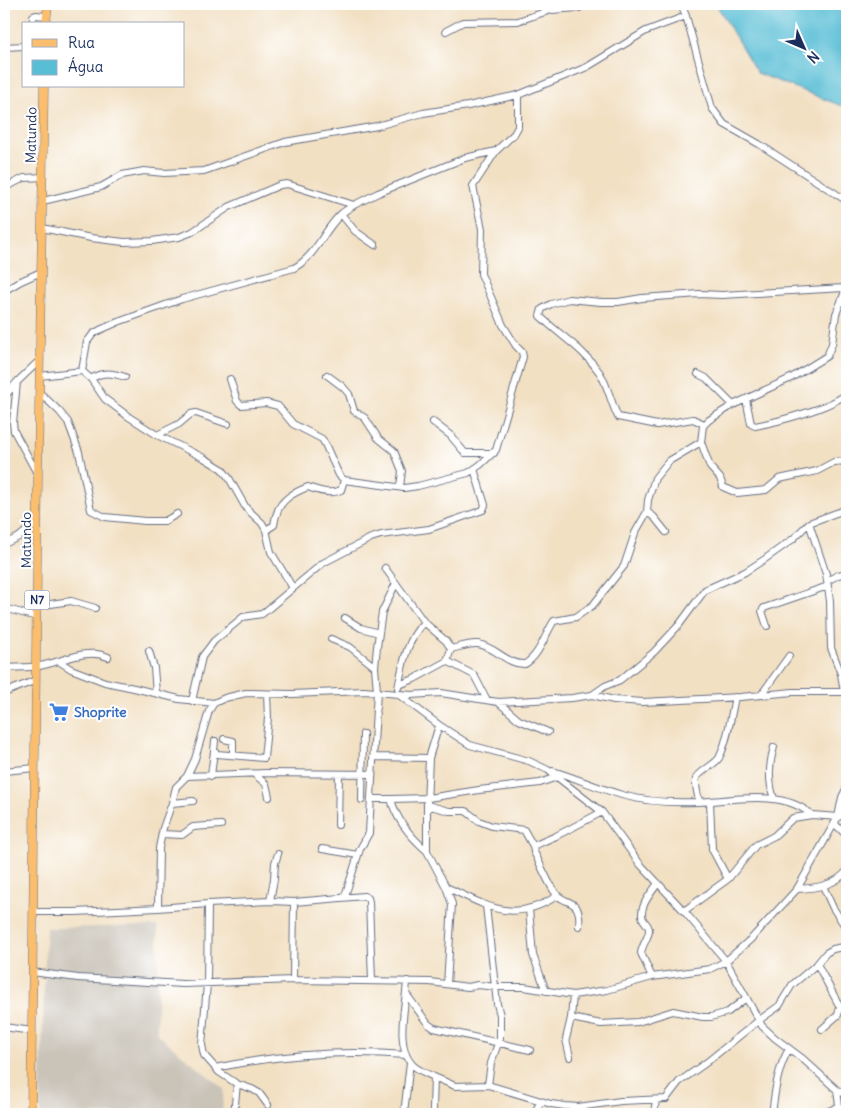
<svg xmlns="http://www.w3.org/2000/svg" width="851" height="1118" font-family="Delius,sans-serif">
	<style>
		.industrial { fill: #c9c3b8 }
		.water { fill: #58bed5; stroke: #3a769a }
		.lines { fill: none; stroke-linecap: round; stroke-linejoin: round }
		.minor-casing { stroke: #666d81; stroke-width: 8 }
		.major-casing { stroke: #666d81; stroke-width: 9 }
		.minor { stroke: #fff; stroke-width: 6 }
		.major { stroke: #fbbe6e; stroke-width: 8 }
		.labels { text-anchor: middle; stroke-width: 4; stroke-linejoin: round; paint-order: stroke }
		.shield { fill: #fff; stroke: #5f6d8e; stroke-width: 1 }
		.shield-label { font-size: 12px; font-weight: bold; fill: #1b2f5e }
		.street-label { font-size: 14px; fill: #1b2f5e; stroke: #fff }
		.shop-label { font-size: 14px; font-weight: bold; fill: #366cbe; stroke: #fff; text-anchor: start }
	</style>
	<rect width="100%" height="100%" fill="#fff"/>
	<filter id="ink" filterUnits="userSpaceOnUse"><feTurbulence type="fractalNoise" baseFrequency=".02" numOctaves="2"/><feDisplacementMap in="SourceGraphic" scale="10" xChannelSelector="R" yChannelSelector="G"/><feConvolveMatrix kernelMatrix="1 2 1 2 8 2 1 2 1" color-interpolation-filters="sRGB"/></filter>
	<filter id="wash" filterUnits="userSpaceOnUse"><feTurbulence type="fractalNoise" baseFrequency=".0096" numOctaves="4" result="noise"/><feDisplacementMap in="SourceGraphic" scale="20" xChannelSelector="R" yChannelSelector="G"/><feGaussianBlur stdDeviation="1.12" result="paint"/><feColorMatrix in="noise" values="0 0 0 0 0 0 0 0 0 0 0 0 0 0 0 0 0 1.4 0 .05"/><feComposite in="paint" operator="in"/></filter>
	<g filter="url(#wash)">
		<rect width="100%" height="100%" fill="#f2e0c3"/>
		<path class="industrial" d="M158 926 157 1034 224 1089 222 1114H40L46 928Z"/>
		<path class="water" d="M716 4H847V108L757 73Z"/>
	</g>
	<g filter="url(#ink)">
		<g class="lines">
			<defs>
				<path id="minor" d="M681 4 686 16 712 108 724 124 759 144 847 201
					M33 19V16L36 15 46 16
					M446 31 463 22 518 21 551 10 579 8 586 4
					M4 47 24 46
					M4 188 24 178 43 177
					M43 201 101 187 122 175 144 171 164 173 204 171 285 142 377 126 423 113 468 106 518 95 587 67 646 31 686 16
					M341 214 355 231 375 245
					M42 228 91 238 124 242 152 241 179 237 192 232 229 207 280 185 287 184 354 205 378 193 465 158 496 151
					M4 291 21 281 41 272
					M82 371 87 342 93 334 100 330 118 322 182 299 294 268C318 254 322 232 341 214 344 211 350 208 354 205
					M698 374 706 378 733 405
					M327 375 343 387 349 394 354 411 365 418 378 438 394 451 402 471 400 487
					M40 376 82 371 91 379 105 399 129 417 157 435 204 458 222 469 229 478 246 508 262 523 266 530 271 552 293 588
					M91 379C102 371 113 373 125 377
					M230 379 237 401 241 405 266 403 278 406 293 424 322 439 325 444 339 475 344 480 404 488 418 486 468 473 480 465 496 450 523 357 522 352 516 346 503 325 481 274 482 229 473 186 496 151 514 134 518 127V95
					M40 393 59 411 68 422 79 452 91 510 105 517 145 521H165L177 514
					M4 397 17 382
					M746 399 751 424 755 426C776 422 832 408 847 393
					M433 422 450 435 465 453H494
					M704 424 693 419 657 425 618 417C611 403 608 386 600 373 583 348 560 336 540 316L542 309 551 304 569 299 601 302H618L642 298 700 294 722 295 844 288
					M157 435 179 424 191 414 196 413 228 424
					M701 442 710 467 720 478 723 487 737 493 766 490 779 479 817 471 834 462 847 461
					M38 475 14 431 13 423 17 382 40 360
					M647 512 654 517 666 532
					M809 523 826 574 830 601 831 648 841 674 844 692
					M266 530 274 525C275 521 275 517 277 513 281 499 295 492 308 487 318 491 331 495 341 490L344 480
					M4 544 19 537 38 521
					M385 568 424 622 446 641 451 649 447 661 414 679 399 685
					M827 581 838 575 847 573
					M37 606 71 601 95 608
					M4 608 37 617
					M345 618 361 628 379 633
					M767 626 762 611 764 608 828 586
					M331 639 350 647 375 667
					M451 649C460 647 470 643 478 644 496 647 507 665 525 664 540 655 545 634 554 621L576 617 593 605 624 566 635 533 647 512 648 500 655 478 669 461 701 442 703 426 709 420 733 405 791 378 827 356 832 344 836 314 844 294 847 276
					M149 651 154 668 156 693
					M447 661 474 675 487 700
					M60 662 71 669 105 682 134 688 179 699 214 703
					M4 668C15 667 28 668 39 666 60 663 86 647 108 657
					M398 688C403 664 406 641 424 622
					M4 693 36 680
					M399 695 439 725 470 745 529 761 548 770 602 812 640 864 684 911 726 961 762 1026 775 1038 803 1059 837 1090 847 1095
					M592 695 605 686 620 680 654 652 679 625 705 590 745 572 765 559 793 539 809 523 847 509
					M761 695 789 656
					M192 701 202 657 214 641 243 617 262 614 267 610 323 563 371 538 381 535 429 529 483 510 485 505 474 469
					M498 702 519 720 548 732
					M439 725 429 758 427 805V851L446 887 452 904 447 984
					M224 739 233 741V755
					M215 741 214 751 217 754 264 758 268 718 267 694
					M774 747C769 765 768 780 774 799
					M373 757 429 758
					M4 771 35 768
					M553 771C576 778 598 788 622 795 646 802 673 803 698 802 735 800 782 789 812 815
					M254 774 266 784 269 797
					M187 776 265 773 372 774
					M211 776 214 751
					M371 799H391
					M362 800 363 734
					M710 801 712 849 728 879
					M699 802C698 795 695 785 696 779 698 772 715 765 719 758 728 741 731 715 735 697
					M172 803 193 801
					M427 805 449 811H466L479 821 492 826 524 830 533 846
					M835 824 847 836
					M338 825 339 774
					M162 834 182 835 193 827 221 825
					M322 849 358 855
					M427 851C412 838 396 819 391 799L428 798 479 790 540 783 557 777
					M823 886 833 908 847 929
					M446 887C489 907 513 924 557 896
					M797 889C816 888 834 886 847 871
					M345 896 360 849 369 833 377 691 375 667 377 647 382 612 396 583
					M270 901 274 879 275 863 278 854
					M208 904 207 984 202 1045 204 1055 219 1072 237 1084 252 1089 259 1093 268 1105
					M486 906 497 1004 500 1015V1038L491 1063 488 1085
					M158 908 159 848 163 828 172 803 176 787 187 776 195 759 209 711 214 703 225 698 246 693 292 694 364 691 411 695 441 693 498 702 572 698 592 695 614 700 643 702 740 697 793 692H847
					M529 909 533 955 546 991
					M684 911 728 879 756 845 774 836 793 818 812 815 838 817 847 814
					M33 912H75L158 908 208 904 270 901 294 902 364 896 368 898 369 902 372 980
					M579 926C582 895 563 907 554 891 546 879 541 865 534 852L533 846 556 836 602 812
					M817 964 840 1007 838 1015 822 1029
					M32 972 78 978 183 984 293 980 430 982 468 987 478 985 496 987H524L573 995 607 990 652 977 710 969 726 961 751 939 797 889 838 817 842 797 847 787
					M652 977 641 953C642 945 649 937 649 930 649 925 645 923 643 919 638 907 652 892 658 883
					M293 980 294 902
					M407 981C406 1004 395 1044 411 1063 416 1070 426 1073 434 1077
					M407 995 428 1024 434 1028 530 1050
					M571 1018 601 1024 638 1022 673 1011 703 1017H711L728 1012 746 998
					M4 1027 32 1031
					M570 1057 566 1039 571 1018 573 995
					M215 1068C277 1055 343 1050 406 1055
					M837 1090 840 1114
					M234 1114 237 1084
					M404 1114 410 1062
					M434 1114 433 1109 434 1077 455 1086 488 1085 551 1104 565 1106 578 1107 621 1101 666 1099 679 1082 707 1062 758 1021 779 1006 792 985 817 964 826 953 833 949 847 946
					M534 1114 541 1101
					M654 1114 656 1100
					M772 1114C775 1092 777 1069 789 1049
					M822 1114 838 1107"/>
				<path id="major" d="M46 24 48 4
					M31 1114 38 475 44 86"/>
			</defs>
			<use href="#minor" class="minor-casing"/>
			<use href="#major" class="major-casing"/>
			<use href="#minor" class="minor"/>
			<use href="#major" class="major"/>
		</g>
	</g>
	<defs>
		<symbol id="supermarket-bare" viewBox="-9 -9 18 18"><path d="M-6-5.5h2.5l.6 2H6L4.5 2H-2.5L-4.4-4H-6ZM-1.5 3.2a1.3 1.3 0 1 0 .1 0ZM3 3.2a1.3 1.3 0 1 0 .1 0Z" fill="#3f7fe0" stroke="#fff" stroke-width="2.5" paint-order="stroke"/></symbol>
	</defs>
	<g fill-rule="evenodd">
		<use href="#supermarket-bare" x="45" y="698" width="28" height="28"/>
	</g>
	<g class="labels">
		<rect class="shield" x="24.5" y="590.5" width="25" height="19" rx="4"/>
		<g class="shield-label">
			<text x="37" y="604">N7</text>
		</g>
		<g class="street-label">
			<text transform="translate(31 135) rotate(-89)" y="5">Matundo</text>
			<text transform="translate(26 540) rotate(-90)" y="5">Matundo</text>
		</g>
		<g class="shop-label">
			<text x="74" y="717">Shoprite</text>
		</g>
	</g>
	<rect width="851" height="1118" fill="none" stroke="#fff" stroke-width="20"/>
	<rect x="22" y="22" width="162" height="65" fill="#ffffff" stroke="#a4acbf"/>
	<rect x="32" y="39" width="25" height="8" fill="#fbbe6e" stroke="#a4acbf"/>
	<text x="68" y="48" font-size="15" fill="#1b2f5e">Rua</text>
	<rect x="32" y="60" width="25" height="15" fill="#58bed5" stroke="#a4acbf"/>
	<text x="68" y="72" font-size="15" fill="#1b2f5e">Água</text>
	<g transform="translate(804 48) rotate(135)" stroke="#ffffff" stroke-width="4" paint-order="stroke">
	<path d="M0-4L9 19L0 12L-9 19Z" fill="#1b2f5e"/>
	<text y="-8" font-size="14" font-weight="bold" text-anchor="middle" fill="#1b2f5e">N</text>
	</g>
</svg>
